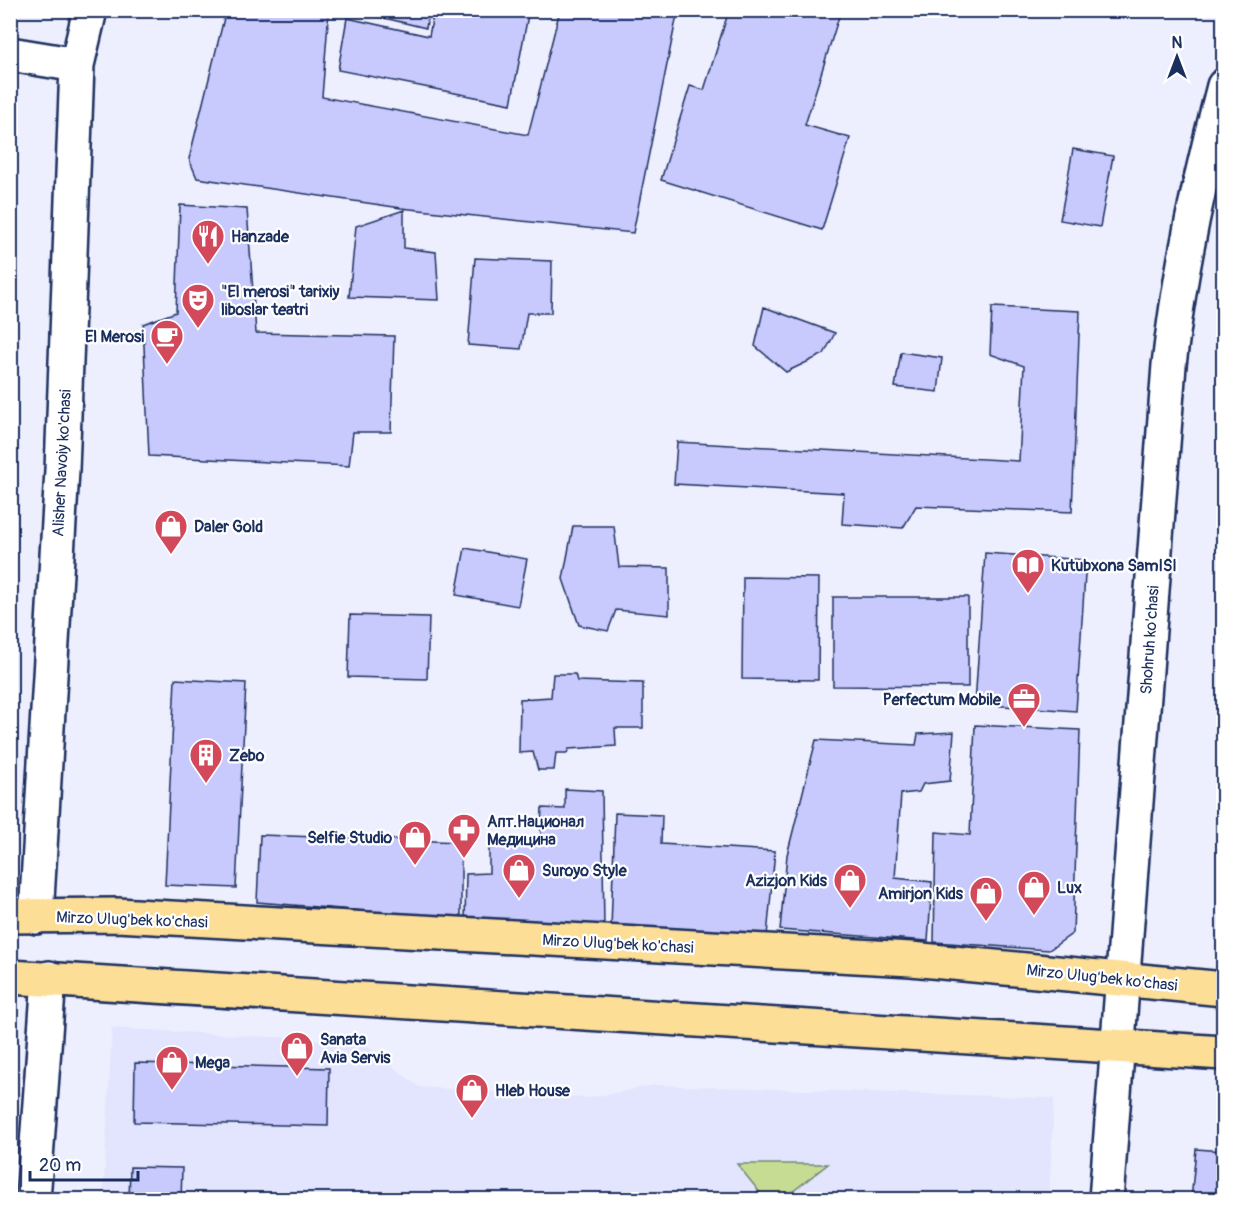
<svg xmlns="http://www.w3.org/2000/svg" width="1234" height="1210" font-family="Pangolin,sans-serif">
	<style>
		.built { fill: #e3e4fd }
		.green { fill: #c5dc92; stroke: #708678; stroke-width: 1.5 }
		.building { fill: #c8c9fc; stroke: #1b2f5e; stroke-width: 1.5 }
		.lines { fill: none; stroke-linecap: round; stroke-linejoin: round }
		.street-casing { stroke: #1b2f5e; stroke-width: 38 }
		.secondary-casing { stroke: #1b2f5e; stroke-width: 38 }
		.primary-casing { stroke: #1b2f5e; stroke-width: 38 }
		.street { stroke: #fff; stroke-width: 33 }
		.secondary { stroke: #fff; stroke-width: 33 }
		.primary { stroke: #fdde96; stroke-width: 33 }
		.labels { text-anchor: middle; stroke-width: 4.5; stroke-linejoin: round; paint-order: stroke }
		.poi-label { font-size: 16px; font-weight: bold; fill: #1b2f5e; stroke: #fff; text-anchor: start }
		.street-label { font-size: 16px; fill: #1b2f5e; stroke: #fff }
	</style>
	<rect width="100%" height="100%" fill="#eeeffe"/>
	<filter id="ink" filterUnits="userSpaceOnUse"><feTurbulence type="fractalNoise" baseFrequency=".0167" numOctaves="2"/><feDisplacementMap in="SourceGraphic" scale="12" xChannelSelector="R" yChannelSelector="G"/><feConvolveMatrix kernelMatrix="1 2 1 2 8 2 1 2 1" color-interpolation-filters="sRGB"/></filter>
	<g filter="url(#ink)">
		<path class="built" d="M112 1028 362 1042 419 1087 588 1098 655 1085 1054 1098 1049 1199 103 1200Z"/>
		<path class="green" d="M737 1164H828L783 1199 766 1200Z"/>
		<path class="building" d="M226 10H329L322 97 528 135 560 10H678L633 233 401 208 197 178 189 159Z
			M351 10H429L426 28Z
			M434 10H529L511 104 338 70 347 18 429 36Z
			M729 10H841L805 125 850 138 822 230 661 180 690 86 704 90Z
			M1073 149 1113 156 1100 227 1060 220Z
			M180 205 247 209 256 333 394 336 391 432H353L349 466 149 456 143 324 176 312Z
			M404 210V248L436 252 439 300 349 297 356 226Z
			M475 258 552 261 551 313H527L521 349 468 345Z
			M764 307 835 333 824 354 786 372 755 346Z
			M992 307 1080 311 1072 512 916 506 903 528 842 524 844 493 674 484 677 442 1019 461 1024 366 990 354Z
			M901 352 942 358 938 392 895 387Z
			M573 526H614L619 567 669 568V615L616 610 608 631 579 625 563 579Z
			M465 548 527 559 518 606 456 595Z
			M985 553 1086 560 1076 711 975 704Z
			M743 577 819 578 818 680 742 679Z
			M833 597H968V687L833 686Z
			M350 615 429 617 427 679 348 677Z
			M553 674H575L577 681 643 683V728H615L616 746 569 749 567 753H556L554 770H538L533 752 519 753 520 699 551 697Z
			M175 679 246 683 236 888 165 885Z
			M975 725 1080 730 1073 933 1049 950 934 942 936 832 970 835Z
			M954 732 950 781 923 784 919 792 901 794 895 878 932 882 928 941 780 930 787 855 816 740 916 745 918 734Z
			M565 789 602 791 604 927 465 921 466 874 489 873V842L540 844 542 808 565 809Z
			M615 813 662 815 661 844 775 851 767 936 611 929Z
			M260 835 461 842V919L257 902Z
			M135 1063 329 1068 328 1126 134 1122Z
			M1196 1149 1224 1151V1200H1191Z
			M130 1167 182 1168 181 1200H129Z"/>
		<g class="lines">
			<defs>
				<path id="street" d="M10 54 77 65
					M36 917 62 470 77 65 90 10
					M33 1200 49 978"/>
				<path id="secondary" d="M1106 1200 1169 365C1180 268 1199 180 1224 86"/>
				<path id="primary" d="M10 916 117 915 911 959 1224 989
					M10 977 1224 1053"/>
			</defs>
			<use href="#street" class="street-casing"/>
			<use href="#secondary" class="secondary-casing"/>
			<use href="#primary" class="primary-casing"/>
			<use href="#street" class="street"/>
			<use href="#secondary" class="secondary"/>
			<use href="#primary" class="primary"/>
		</g>
	</g>
	<defs>
		<symbol id="restaurant-pin" viewBox="-11 -11 22 30"><path d="M0 17L-7.5 6A9.5 9.5 0 1 1 7.5 6Z" fill="#d1495b" stroke="#fff"/><path d="M-5-6h1v4h1v-4h1v4h1v-4h1v5L-1.5 .5V6h-2V.5L-5-1ZM5-6V6H3V1.5H1.5Q1.5-4 5-6Z" fill="#fff"/></symbol>
		<symbol id="theatre-pin" viewBox="-11 -11 22 30"><path d="M0 17L-7.5 6A9.5 9.5 0 1 1 7.5 6Z" fill="#d1495b" stroke="#fff"/><path d="M-5-5.5Q0-4 5-5.5V0Q5 5 0 6Q-5 5-5 0ZM-3.3-2.5H-1v1.5H-3.3ZM1-2.5H3.3v1.5H1ZM-2.8 1Q0 5.5 2.8 1Z" fill="#fff"/></symbol>
		<symbol id="cafe-pin" viewBox="-11 -11 22 30"><path d="M0 17L-7.5 6A9.5 9.5 0 1 1 7.5 6Z" fill="#d1495b" stroke="#fff"/><path d="M-5.5-4.5H6V0H3Q3 3.5 0 3.5H-2.5Q-5.5 3.5-5.5 0ZM3-3.2v2h1.7v-2ZM-6 4.5H4V6H-6Z" fill="#fff"/></symbol>
		<symbol id="shop-pin" viewBox="-11 -11 22 30"><path d="M0 17L-7.5 6A9.5 9.5 0 1 1 7.5 6Z" fill="#d1495b" stroke="#fff"/><path d="M-5-2.5h2.3a2.7 3.5 0 0 1 5.4 0H5L5.5 6h-11ZM-1.5-2.5h3a1.5 2.3 0 0 0-3 0Z" fill="#fff"/></symbol>
		<symbol id="library-pin" viewBox="-11 -11 22 30"><path d="M0 17L-7.5 6A9.5 9.5 0 1 1 7.5 6Z" fill="#d1495b" stroke="#fff"/><path d="M-6-4Q-3-5.5-.7-3.5V5Q-3 3-6 4ZM6-4Q3-5.5 .7-3.5V5Q3 3 6 4Z" fill="#fff"/></symbol>
		<symbol id="office-pin" viewBox="-11 -11 22 30"><path d="M0 17L-7.5 6A9.5 9.5 0 1 1 7.5 6Z" fill="#d1495b" stroke="#fff"/><path d="M-6-3h4V-5.5h4V-3h4V5H-6ZM-1-4.5V-3h2v-1.5ZM-6 0V1H6V0Z" fill="#fff"/></symbol>
		<symbol id="building-pin" viewBox="-11 -11 22 30"><path d="M0 17L-7.5 6A9.5 9.5 0 1 1 7.5 6Z" fill="#d1495b" stroke="#fff"/><path d="M-4-6H4V6H1V3H-1V6H-4ZM-2.5-4.3h1.7v1.8h-1.7ZM.8-4.3h1.7v1.8H.8ZM-2.5-1h1.7V.8h-1.7ZM.8-1h1.7V.8H.8Z" fill="#fff"/></symbol>
		<symbol id="pharmacy-pin" viewBox="-11 -11 22 30"><path d="M0 17L-7.5 6A9.5 9.5 0 1 1 7.5 6Z" fill="#d1495b" stroke="#fff"/><path d="M-2-6h4v4h4v4h-4v4h-4v-4h-4v-4h4Z" fill="#fff"/></symbol>
	</defs>
	<g fill-rule="evenodd">
		<use href="#restaurant-pin" x="189" y="217" width="38" height="52"/>
		<use href="#theatre-pin" x="179" y="281" width="38" height="52"/>
		<use href="#cafe-pin" x="148" y="317" width="38" height="52"/>
		<use href="#shop-pin" x="152" y="507" width="38" height="52"/>
		<use href="#library-pin" x="1009" y="546" width="38" height="52"/>
		<use href="#office-pin" x="1005" y="680" width="38" height="52"/>
		<use href="#building-pin" x="187" y="736" width="38" height="52"/>
		<use href="#pharmacy-pin" x="445" y="811" width="38" height="52"/>
		<use href="#shop-pin" x="396" y="818" width="38" height="52"/>
		<use href="#shop-pin" x="500" y="851" width="38" height="52"/>
		<use href="#shop-pin" x="831" y="861" width="38" height="52"/>
		<use href="#shop-pin" x="1015" y="868" width="38" height="52"/>
		<use href="#shop-pin" x="967" y="874" width="38" height="52"/>
		<use href="#shop-pin" x="278" y="1029" width="38" height="52"/>
		<use href="#shop-pin" x="153" y="1043" width="38" height="52"/>
		<use href="#shop-pin" x="453" y="1071" width="38" height="52"/>
	</g>
	<g class="labels">
		<g class="poi-label">
			<text x="231" y="242">Hanzade</text>
			<text x="221" y="297">"El merosi" tarixiy<tspan x="221" dy="18">liboslar teatri</tspan></text>
			<text x="144" y="342" text-anchor="end">El Merosi</text>
			<text x="194" y="532">Daler Gold</text>
			<text x="1051" y="571">Kutubxona SamISI</text>
			<text x="1001" y="705" text-anchor="end">Perfectum Mobile</text>
			<text x="229" y="761">Zebo</text>
			<text x="487" y="827">Апт.Национал<tspan x="487" dy="18">Медицина</tspan></text>
			<text x="392" y="843" text-anchor="end">Selfie Studio</text>
			<text x="542" y="876">Suroyo Style</text>
			<text x="827" y="886" text-anchor="end">Azizjon Kids</text>
			<text x="1057" y="893">Lux</text>
			<text x="963" y="899" text-anchor="end">Amirjon Kids</text>
			<text x="320" y="1045">Sanata<tspan x="320" dy="18">Avia Servis</tspan></text>
			<text x="195" y="1068">Mega</text>
			<text x="495" y="1096">Hleb House</text>
		</g>
		<g class="street-label">
			<text transform="translate(61 463) rotate(-87)" y="6">Alisher Navoiy ko'chasi</text>
			<text transform="translate(1149 640) rotate(-86)" y="6">Shohruh ko'chasi</text>
			<text transform="translate(132 919) rotate(2)" y="6">Mirzo Ulug'bek ko'chasi</text>
			<text transform="translate(618 943) rotate(3)" y="6">Mirzo Ulug'bek ko'chasi</text>
			<text transform="translate(1102 977) rotate(6)" y="6">Mirzo Ulug'bek ko'chasi</text>
		</g>
	</g>
	<rect width="1234" height="1210" fill="none" stroke="#fff" stroke-width="36"/>
	<rect x="18" y="18" width="1198" height="1174" fill="none" stroke="#1b2f5e" stroke-width="2" filter="url(#ink)"/>
	<g transform="translate(1177 57)" stroke="#ffffff" stroke-width="4.5" paint-order="stroke">
	<path d="M0-4.5L10 22L0 15L-10 22Z" fill="#1b2f5e"/>
	<text y="-9" font-size="16" font-weight="bold" text-anchor="middle" fill="#1b2f5e">N</text>
	</g>
	<path d="M30 1171v9h108v-9" fill="none" stroke="#1b2f5e" stroke-width="3"/>
	<text x="39" y="1171" font-size="18" fill="#1b2f5e" stroke="#ffffff" stroke-width="4.5" paint-order="stroke">20 m</text>
</svg>
